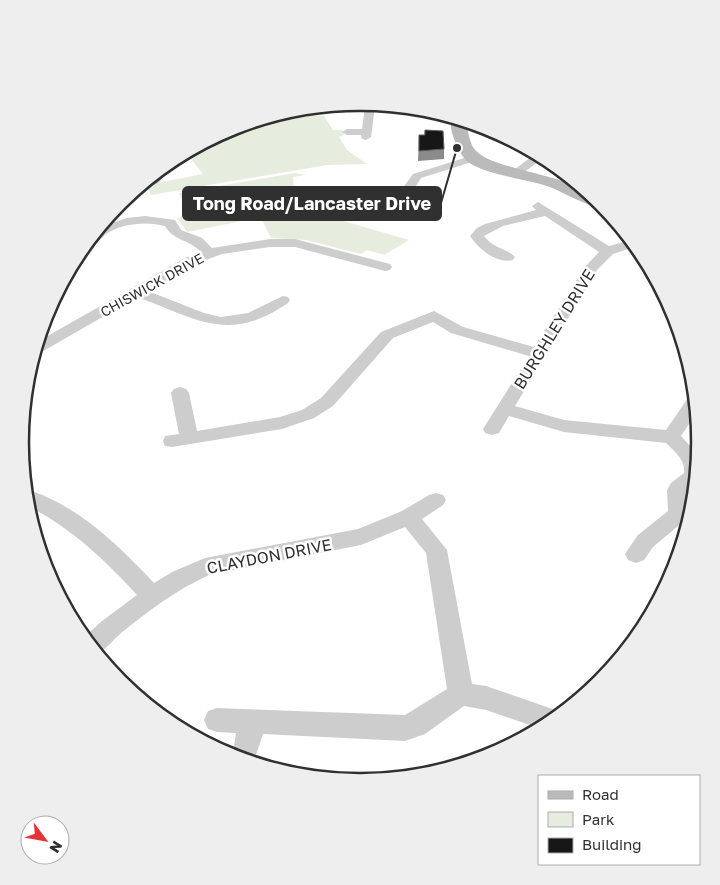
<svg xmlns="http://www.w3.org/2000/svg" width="720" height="885" font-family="'Golos Text',sans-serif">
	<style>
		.green { fill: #e6edde }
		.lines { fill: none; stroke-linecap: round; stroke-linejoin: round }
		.street { fill: #cdcdcd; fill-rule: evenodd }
		.secondary { fill: #bababa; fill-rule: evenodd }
		.wall { fill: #8b8b8b }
		.building { fill: #171717; stroke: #5d5d5d }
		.labels { text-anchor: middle; stroke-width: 5; stroke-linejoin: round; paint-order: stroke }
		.far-street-label { font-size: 14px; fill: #303030; stroke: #fff }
		.street-label { font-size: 16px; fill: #303030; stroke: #fff }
		.rim { fill: none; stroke: #303030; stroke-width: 2.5 }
		.leader { fill: none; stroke: #303030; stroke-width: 2 }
		.callout-dot { fill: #303030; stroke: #fff; stroke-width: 2 }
		.callout { fill: #303030; stroke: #303030; stroke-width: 2 }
		.callout-label { font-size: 18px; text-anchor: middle; font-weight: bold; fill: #fff }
	</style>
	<rect width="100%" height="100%" fill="#fff"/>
	<path class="green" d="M298 115 324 116 333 130H343L344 135 339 137 347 150 367 164 327 165 151 195 146 185 203 174 187 154 213 148 207 141 230 128 242 125Z
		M295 173 305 175 293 177C294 193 295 202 309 211L409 240 384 255 367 250 361 254 306 240 271 238 258 212 235 218 237 222 187 232 178 219 187 210 179 193Z"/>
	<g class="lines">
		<path class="street" d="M360 103 393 106 389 108 375 107 371 137 366 140 362 139 361 135H347L342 132 347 129H362L365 107 347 104Z
			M536 153 544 157 522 174H514L512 172 514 170Z
			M474 155 480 158 478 160 421 178 410 195 384 215H376L374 212 376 209 332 196 330 193 336 189 373 201H386L402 189 413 174Z
			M151 176 159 178 161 181 155 185 144 182Z
			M538 202 609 246 631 240 637 246 613 254 597 270 515 406 564 420 666 430 690 395 695 394 697 412 681 436 699 456 696 486 687 492 689 510 684 521 653 547 644 560 636 563 628 560 625 554 638 535 668 511 667 490 671 483 684 473C686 460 674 451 666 443L564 432 509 416 499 433 492 435 485 433 483 429 529 356 451 333 433 322 393 338 333 406 314 418 282 429 172 447 165 446 163 441 165 436 179 434 171 393 174 389 180 387 186 389 189 393 197 431 280 417 302 410 321 398 381 332 434 311 463 327 534 347 584 268 599 252 545 216 503 226 484 236C494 249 508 249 515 257L513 260C496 264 479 249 470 236L477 228 485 224 536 210 532 206Z
			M145 216 175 220 181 230 202 238 212 248 270 239H295L390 264 392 267 390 270 385 271 295 247H270L222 254 195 264 148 291 204 313 221 317 248 313 283 296 288 297 290 300 288 303C228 344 198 319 137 297L40 353 33 355 37 342 185 258 201 252C187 238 175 242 165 226 147 221 122 223 106 234 98 241 92 251 80 251L99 227 127 218Z
			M691 368 694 387 688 386 684 373 686 369Z
			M25 489C77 504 118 545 154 583L172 572 205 558 358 529 402 511 429 495 436 493 443 495 446 500 443 505 422 519 447 550 472 684 486 686 564 713 542 729 486 710 464 706 425 734 405 741 263 734 256 755 247 759 238 755 234 746 236 733 217 732 208 729 204 720 208 711 217 708 405 715 447 689 426 553 405 527 361 545 209 575C176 590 148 611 120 634 112 641 105 650 97 655L83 638 102 621 137 595C104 559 70 527 26 505Z"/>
		<path class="secondary" d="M451 116 465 121C468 129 469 140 473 147 489 173 574 170 604 206 592 210 563 192 550 187 529 180 484 174 468 162 458 153 448 129 451 116Z"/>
	</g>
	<path class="wall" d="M425 130 444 149V159L418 161 419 135H424Z"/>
	<path class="building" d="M425 130 443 131 444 149 419 151V135H425Z"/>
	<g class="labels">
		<g class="far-street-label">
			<text transform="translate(152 285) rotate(-29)" y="5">CHISWICK DRIVE</text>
		</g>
		<g class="street-label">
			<text transform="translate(554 329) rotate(-58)" y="6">BURGHLEY DRIVE</text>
			<text transform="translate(269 556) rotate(-11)" y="6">CLAYDON DRIVE</text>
		</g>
	</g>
	<path d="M0 0H720V885H0ZM29 442a331 331 0 1 1 662 0a331 331 0 1 1-662 0Z" fill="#eee" fill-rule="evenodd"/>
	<path class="rim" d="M29 442a331 331 0 1 1 662 0a331 331 0 1 1-662 0Z"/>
	<path class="leader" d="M457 148L441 203"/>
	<circle class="callout-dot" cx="457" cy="148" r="5"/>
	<rect class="callout" x="183" y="187" width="258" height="33" rx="5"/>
	<g class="callout-label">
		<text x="312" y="210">Tong Road/Lancaster Drive</text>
	</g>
	<rect x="538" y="775" width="162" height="90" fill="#ffffff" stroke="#acacac"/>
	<rect x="548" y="791" width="25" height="8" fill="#bababa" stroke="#acacac"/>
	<text x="582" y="800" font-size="15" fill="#303030">Road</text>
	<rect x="548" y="812" width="25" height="15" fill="#e6edde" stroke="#acacac"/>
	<text x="582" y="825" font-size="15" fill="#303030">Park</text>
	<rect x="548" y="838" width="25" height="15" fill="#171717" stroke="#acacac"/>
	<text x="582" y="850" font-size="15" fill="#303030">Building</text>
	<g transform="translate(45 840) rotate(122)"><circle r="24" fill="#ffffff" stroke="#acacac"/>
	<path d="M0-4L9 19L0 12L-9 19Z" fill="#e73238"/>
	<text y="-8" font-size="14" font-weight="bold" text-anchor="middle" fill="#303030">N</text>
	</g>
</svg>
